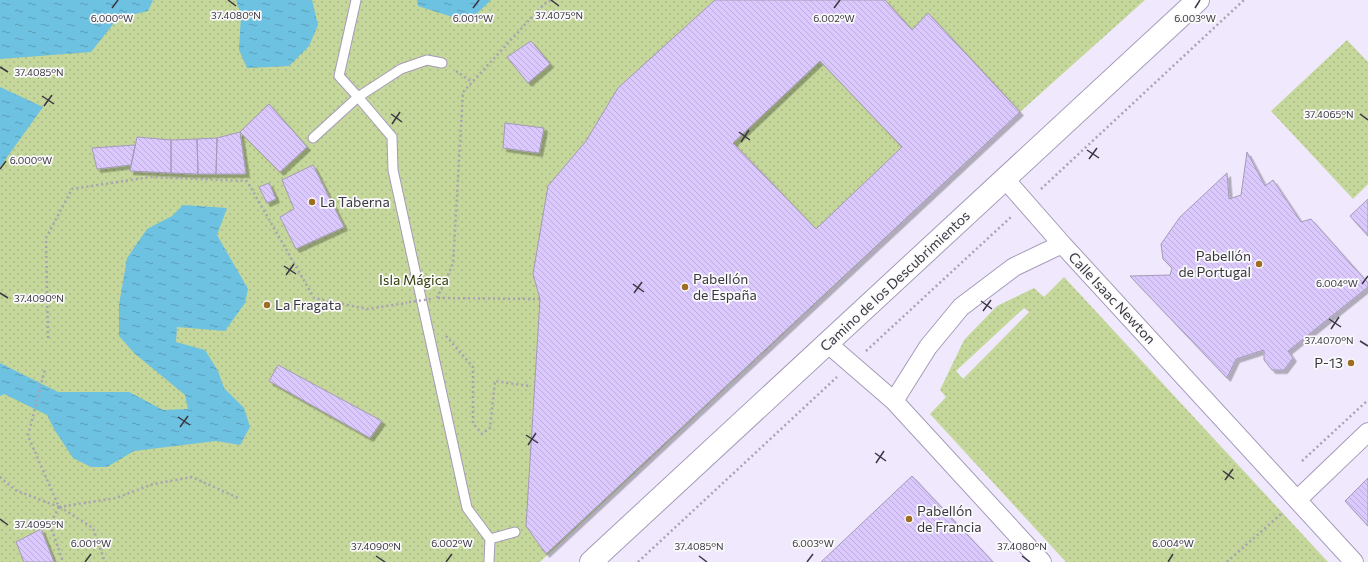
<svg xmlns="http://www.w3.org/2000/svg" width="1368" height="562" font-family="Commissioner,sans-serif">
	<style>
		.green { fill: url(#green-dots); fill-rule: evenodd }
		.water { fill: url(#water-ripples) }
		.building { fill: url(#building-back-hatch); stroke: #a49ab8; fill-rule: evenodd; filter: url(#shadow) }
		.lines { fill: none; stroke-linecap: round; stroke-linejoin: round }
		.service-casing { stroke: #a59bb9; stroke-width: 11 }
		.minor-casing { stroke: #a59bb9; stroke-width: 20 }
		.tertiary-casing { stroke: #a59bb9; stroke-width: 24 }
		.path { stroke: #a8a2b3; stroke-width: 2.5; stroke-dasharray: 2 3; stroke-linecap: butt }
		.service { stroke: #fff; stroke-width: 9 }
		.minor { stroke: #fff; stroke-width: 18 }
		.tertiary { stroke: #fff; stroke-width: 22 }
		.path-bridge { stroke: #a8a2b3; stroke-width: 2.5; stroke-dasharray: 2 3; stroke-linecap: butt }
		.ticks { fill: none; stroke: #3a3642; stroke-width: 1.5 }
		.poi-dot { fill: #9d6d21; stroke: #fafafa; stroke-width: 1.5 }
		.labels { text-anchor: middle; stroke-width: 3.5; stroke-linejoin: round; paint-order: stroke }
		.poi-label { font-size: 14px; fill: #3a3642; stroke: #fafafa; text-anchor: start }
		.park-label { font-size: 14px; fill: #333e0a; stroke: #fafafa }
		.street-label { font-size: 14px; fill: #3a3642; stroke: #fafafa }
		.ticks-label { font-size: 10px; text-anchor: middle; fill: #3a3642; stroke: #fafafa; stroke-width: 3.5; stroke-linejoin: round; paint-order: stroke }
	</style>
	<defs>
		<pattern id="green-dots" width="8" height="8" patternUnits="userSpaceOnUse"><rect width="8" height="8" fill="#c5d79a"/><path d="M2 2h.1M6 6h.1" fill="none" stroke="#aab986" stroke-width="1.8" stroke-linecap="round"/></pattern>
		<pattern id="water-ripples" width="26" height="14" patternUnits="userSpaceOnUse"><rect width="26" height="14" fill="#6dc1e1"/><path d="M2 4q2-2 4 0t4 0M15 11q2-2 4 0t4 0" fill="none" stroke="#5b9eb8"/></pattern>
		<pattern id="building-back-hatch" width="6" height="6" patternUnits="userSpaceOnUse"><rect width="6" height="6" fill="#dbc9fd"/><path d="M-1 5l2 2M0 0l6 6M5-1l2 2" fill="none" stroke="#bdadda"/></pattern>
		<filter id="shadow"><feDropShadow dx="3.5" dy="3.5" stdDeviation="0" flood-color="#0004"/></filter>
	</defs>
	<rect width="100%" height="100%" fill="#f0e9fd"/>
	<path class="green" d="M0 0H1145L1020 112 540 562H0Z
		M1347 40 1368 62V184L1353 199 1271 111Z
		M1064 277 1328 562H1066L930 414 946 397 940 390 964 340 997 306 1034 288 1044 297ZM1024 308 1029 312 963 379 956 371Z"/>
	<path class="water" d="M0 0H153L148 11 118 18 91 52 0 59Z
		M236 0H312L318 25 309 46 289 66 247 68 239 50 241 15Z
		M417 0H491L468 22 418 6Z
		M0 87 43 107 0 167Z
		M183 205 227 208 217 235 248 289 245 303 225 331 177 327 176 342 205 350 218 371 224 388 244 408 250 427 240 445 216 441 134 451 107 467H91L73 458 54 429 47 415 4 394 0 396V363L58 392H129L163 410 188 409 185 395 134 353 119 336V305L127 258 147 229 172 216Z"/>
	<path class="building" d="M715 0H885L912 30 928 13 1020 112 546 554 526 526 540 299 533 274 548 186 586 141 618 88ZM820 61 902 147 816 229 733 143Z
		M531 41 550 64 528 83 507 57Z
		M269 104 307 147 280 172 240 132Z
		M505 123 544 128 539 153 503 148Z
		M240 132 246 174H216L217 138Z
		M137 137 171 140V173L130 171Z
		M217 138 216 174H198L197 139Z
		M197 139 198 174 171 173V140Z
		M135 145 131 165 97 169 92 148Z
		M1247 152 1265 186 1273 180 1301 222 1311 219 1368 283V287L1288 351 1293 358 1284 370H1272L1264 360V350L1236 359 1227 378 1130 276 1170 275 1172 268 1163 259 1161 244 1180 217 1227 173 1229 199 1241 195Z
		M313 165 344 227 296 249 280 217 294 209 282 180Z
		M269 183 276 199 267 203 259 187Z
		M1368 199V236L1350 216Z
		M278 365 382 421 370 438 269 381Z
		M912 476 993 562H821Z
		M1368 478V526L1345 501Z
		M41 529 54 562H24L16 542Z"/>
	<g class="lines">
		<defs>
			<path id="service" d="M356 0 339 76 358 97 401 69 427 60 442 63
				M313 138 358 97 392 137 393 170 467 508 490 539 489 562
				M490 539 515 532"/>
			<path id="minor" d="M1005 179 1062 244
				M827 343 894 401
				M1297 500 1368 432
				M1042 562 894 401 928 347 961 307 1014 267 1062 244 1354 562"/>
			<path id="tertiary" d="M591 562 1198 0"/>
		</defs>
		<use href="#service" class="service-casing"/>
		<use href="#minor" class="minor-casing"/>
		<use href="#tertiary" class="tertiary-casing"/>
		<path class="path" d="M456 71 472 82
			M1041 189 1244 0
			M437 298 453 264 463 92 544 4 552 0
			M438 298 540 299
			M446 336 473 367V423L482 434 490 428 495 381 529 386
			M48 338 46 238 72 189 150 177 247 181 314 298 367 309 407 303
			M866 351 1011 217
			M1302 461 1368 400
			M0 477 15 490 59 507 28 436 45 369
			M59 507 116 498 153 484 192 477 238 498
			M59 507 50 524 63 562
			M60 507 93 528 105 562
			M638 562 837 377
			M1227 562 1282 513"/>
		<use href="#service" class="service"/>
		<use href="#minor" class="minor"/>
		<use href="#tertiary" class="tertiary"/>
		<path class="path-bridge" d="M409 302 431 299"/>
	</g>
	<path class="ticks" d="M228 0 236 6M551 0 559 6M112 8 118 0M473 8 479 0M834 8 840 0M1195 8 1200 0M0 67 8 72M42 96 54 104M44 106 52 95M391 114 402 122M1360 114 1368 120M392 124 400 112M739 132 750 140M741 142 749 130M1087 150 1099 158M1089 159 1097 148M0 169 6 161M284 266 296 274M286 275 294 264M633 284 644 292M1362 284 1368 276M0 293 8 298M634 293 642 282M981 301 992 309M983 311 991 300M1329 319 1341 327M1331 329 1339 317M1360 341 1368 346M178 417 190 425M180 427 188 416M526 435 538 443M528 445 536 433M875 453 886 461M876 463 884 451M1223 471 1234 479M1225 480 1233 469M0 519 8 525M376 556 385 562M699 556 707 562M1022 556 1030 562M85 562 91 554M446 562 452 554M807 562 813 554M1168 562 1173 554"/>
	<g class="poi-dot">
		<circle cx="312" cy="202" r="4"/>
		<circle cx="1259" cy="264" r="4"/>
		<circle cx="685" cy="287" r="4"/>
		<circle cx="267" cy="305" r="4"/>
		<circle cx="1351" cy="363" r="4"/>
		<circle cx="909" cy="519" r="4"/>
	</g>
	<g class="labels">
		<g class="poi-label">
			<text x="320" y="207">La Taberna</text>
			<text x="1251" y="261" text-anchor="end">Pabellón<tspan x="1251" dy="16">de Portugal</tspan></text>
			<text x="693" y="284">Pabellón<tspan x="693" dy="16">de España</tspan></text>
			<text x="275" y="310">La Fragata</text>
			<text x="1343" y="368" text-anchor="end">P-13</text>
			<text x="917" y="516">Pabellón<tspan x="917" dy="16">de Francia</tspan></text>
		</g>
		<g class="park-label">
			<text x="414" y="285">Isla Mágica</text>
		</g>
		<g class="street-label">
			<text transform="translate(895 281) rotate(-43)" y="5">Camino de los Descubrimientos</text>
			<text transform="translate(1112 298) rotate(47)" y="5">Calle Isaac Newton</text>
		</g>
	</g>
	<g class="ticks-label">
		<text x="236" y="19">37.4080°N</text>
		<text x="559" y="19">37.4075°N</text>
		<text x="112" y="22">6.000°W</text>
		<text x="473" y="22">6.001°W</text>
		<text x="834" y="22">6.002°W</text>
		<text x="1195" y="22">6.003°W</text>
		<text x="39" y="76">37.4085°N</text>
		<text x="1329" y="118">37.4065°N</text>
		<text x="31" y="164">6.000°W</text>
		<text x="1337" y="287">6.004°W</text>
		<text x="39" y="302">37.4090°N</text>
		<text x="1329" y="344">37.4070°N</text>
		<text x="39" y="528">37.4095°N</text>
		<text x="91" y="547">6.001°W</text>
		<text x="452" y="547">6.002°W</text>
		<text x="813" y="547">6.003°W</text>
		<text x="1173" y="547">6.004°W</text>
		<text x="376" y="550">37.4090°N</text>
		<text x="699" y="550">37.4085°N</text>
		<text x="1022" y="550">37.4080°N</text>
	</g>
</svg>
